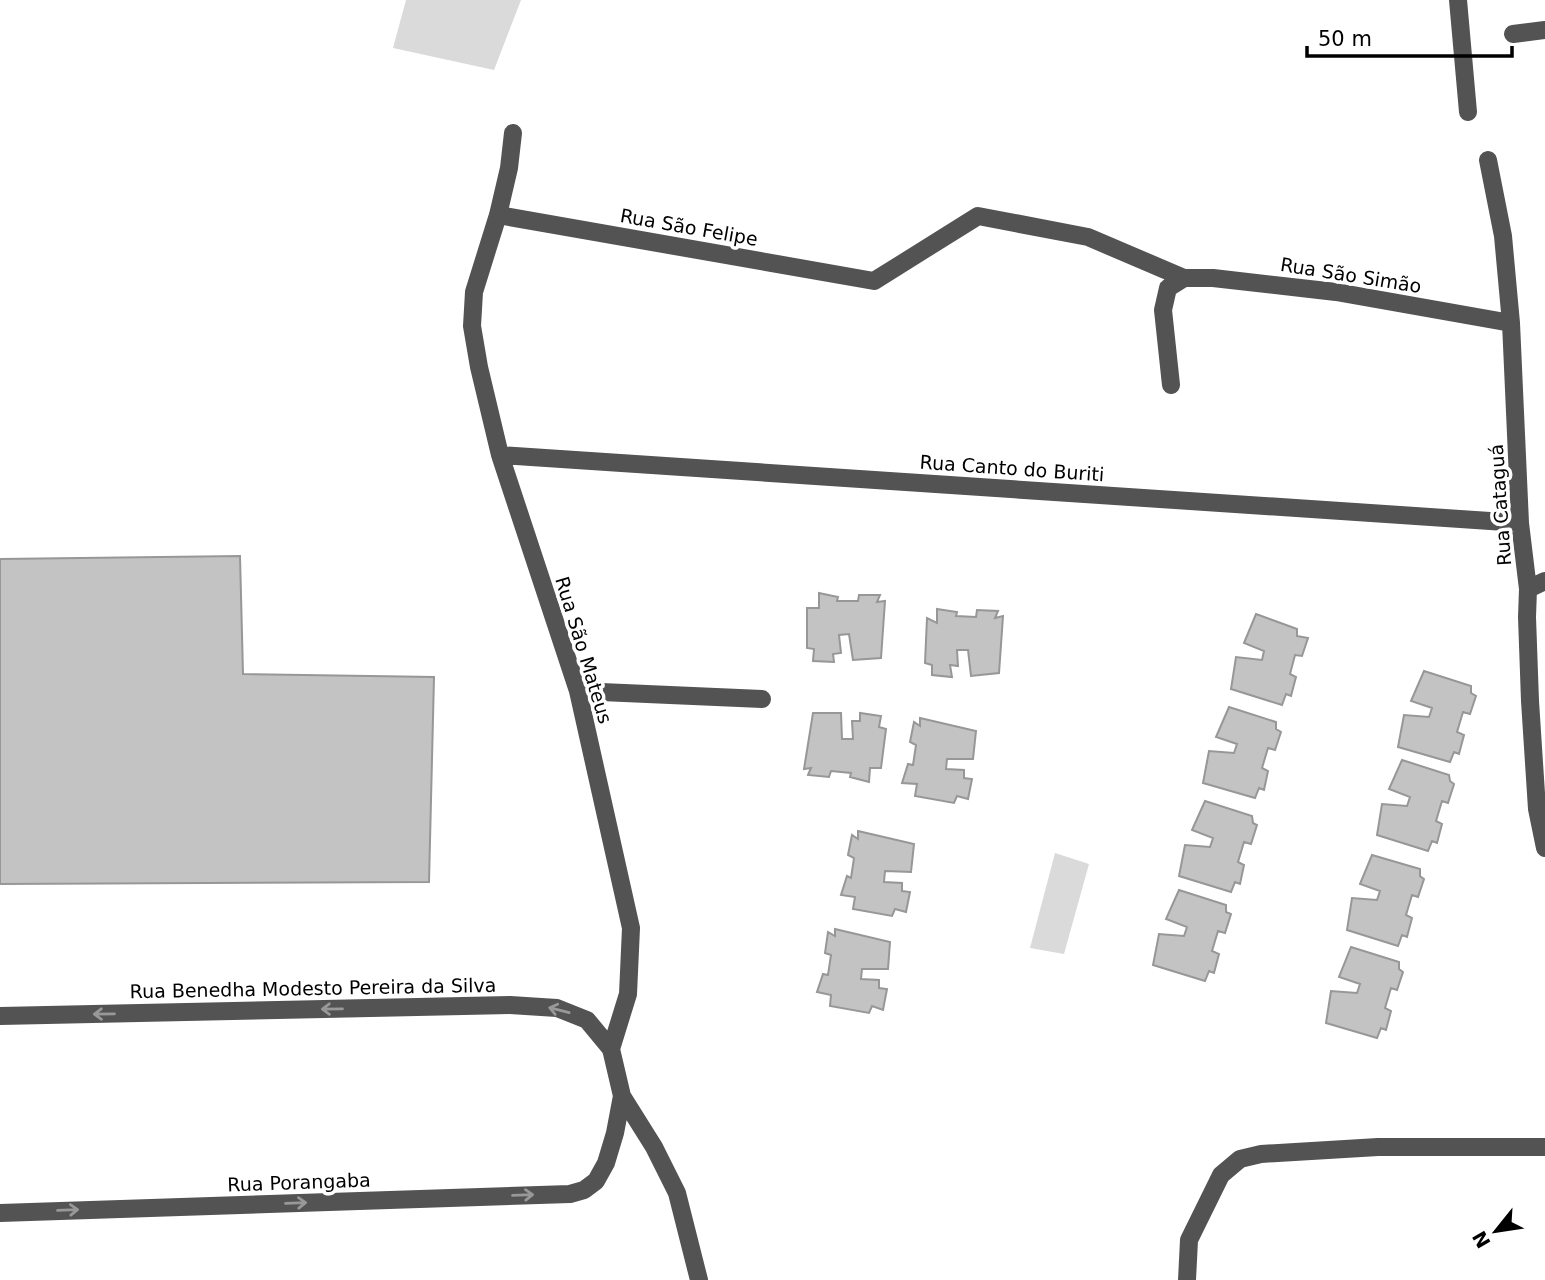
<svg xmlns="http://www.w3.org/2000/svg" width="1545" height="1280" font-family="'DejaVu Sans',sans-serif">
	<style>
		.green { fill: #dadada }
		.building { fill: #c3c3c3; stroke: #979797; stroke-width: 2 }
		.lines { fill: none; stroke-linecap: round; stroke-linejoin: round }
		.minor { stroke: #535353; stroke-width: 18 }
		.oneway { stroke: #989898 }
		.labels { text-anchor: middle; stroke-width: 7; stroke-linejoin: round; paint-order: stroke }
		.street-label { font-size: 19px; fill: #000; stroke: #fff }
	</style>
	<rect width="100%" height="100%" fill="#fff"/>
	<path class="green" d="M406 0H521L494 70 393 48Z
		M1055 853 1089 864 1064 954 1030 948Z"/>
	<path class="building" d="M240 556 243 674 434 677 429 882 0 884V559Z
		M819 593 838 597 837 601H858L859 595H880L877 602 885 601 881 658 853 660 849 634 839 635 841 653 833 654 834 662 813 661 814 649 807 648V608H819Z
		M937 609 957 612 956 616 976 617 977 610 998 611 995 618 1003 616 999 673 971 676 968 650H957L958 666 950 665 952 677 932 675V665L925 663 927 618 937 623Z
		M1256 614 1297 629V636L1308 638 1302 656 1295 655 1290 674 1296 677 1291 696 1286 694 1282 705 1231 689 1236 657 1262 660 1264 651 1244 643Z
		M1424 671 1471 686V693L1476 696 1470 714 1463 712 1457 732 1464 735 1459 754 1454 752 1450 762 1398 747 1404 715 1429 717 1432 708 1411 701Z
		M1229 707 1276 722V729L1281 732 1275 750 1268 748 1262 768 1268 771 1264 790 1259 788 1255 798 1203 783 1209 751 1234 753 1237 744 1216 737Z
		M813 713H841L842 739H853L852 721H860V713L881 716 879 727 886 729 881 768H870L869 782 850 777 851 773 831 771 829 777 808 775 811 768 804 769Z
		M920 718 976 731 973 759H947L946 769 964 770V778L972 779 968 799 957 796 954 803 915 796 917 784 902 783 908 764 913 765 916 745 910 742 914 722 920 726Z
		M1402 760 1449 775 1450 781 1454 784 1448 803 1442 801 1436 821 1442 824 1437 843 1432 841 1428 851 1377 835 1382 804 1407 806 1410 797 1389 789Z
		M1205 801 1252 816 1253 823 1257 825 1251 844 1244 842 1238 862 1244 865 1240 884 1235 882 1231 892 1179 876 1185 845 1210 847 1213 838 1192 830Z
		M858 831 914 844 911 872 885 871 884 882 902 883V891L910 892 906 912 895 909 892 916 853 909 855 897 841 895 847 876 851 878 854 858 848 855 852 835 858 839Z
		M1372 855 1420 869V876L1424 879 1418 897 1412 895 1406 915 1412 918 1407 937 1402 935 1398 946 1347 930 1352 898 1377 900 1380 891 1360 884Z
		M1179 890 1226 905V912L1231 914 1225 933 1218 931 1212 951 1219 954 1214 973 1209 971 1205 981 1153 965 1159 934 1184 936 1187 927 1166 919Z
		M835 929 890 942 888 969H862L861 979 879 980V988L887 989 883 1010 872 1006 869 1013 830 1006 831 995 817 992 823 974 828 975 831 955 825 953 828 932 835 936Z
		M1351 947 1399 962V969L1403 972 1397 990 1391 988 1385 1008 1391 1011 1386 1030 1381 1028 1377 1038 1326 1023 1331 991 1357 993 1360 984 1339 977Z"/>
	<g class="lines">
		<path class="minor" d="M1458 0 1468 112
			M1513 34 1545 30
			M1488 160 1503 236 1511 323 1520 523 1528 589 1527 617 1530 701 1537 809 1545 848
			M498 215 874 281 978 216 1088 237 1184 278
			M1171 385 1163 310 1168 288 1184 278H1213L1336 292 1511 323
			M500 455 1520 523
			M1528 589 1545 581
			M578 691 762 699
			M0 1016 510 1005 557 1008 587 1020 611 1049
			M622 1096 654 1147 677 1193 699 1280
			M0 1213 570 1194 584 1190 596 1181 606 1163 615 1133 622 1096 611 1049 628 994 631 928 578 691 500 455 479 367 472 326 474 292 498 215 509 168 513 133
			M1187 1280 1189 1240 1221 1175 1240 1159 1261 1154 1378 1147H1545"/>
	</g>
	<defs><path id="oneway-shaft" d="M-6 0H5M1.5-3L5.5 0L1.5 3" fill="none" stroke-width="1.6" stroke-linecap="round" stroke-linejoin="round" transform="scale(1.75)"/></defs>
	<g class="oneway">
		<use href="#oneway-shaft" transform="translate(332 1009) rotate(179)"/>
		<use href="#oneway-shaft" transform="translate(559 1010) rotate(-166)"/>
		<use href="#oneway-shaft" transform="translate(104 1014) rotate(179)"/>
		<use href="#oneway-shaft" transform="translate(523 1195) rotate(-2)"/>
		<use href="#oneway-shaft" transform="translate(296 1203) rotate(-2)"/>
		<use href="#oneway-shaft" transform="translate(68 1210) rotate(-2)"/>
	</g>
	<g class="labels">
		<g class="street-label">
			<text transform="translate(689 227) rotate(10)" y="7">Rua São Felipe</text>
			<text transform="translate(1351 275) rotate(9)" y="7">Rua São Simão</text>
			<text transform="translate(1012 468) rotate(4)" y="7">Rua Canto do Buriti</text>
			<text transform="translate(1500 505) rotate(-94)" y="7">Rua Cataguá</text>
			<text transform="translate(584 650) rotate(73)" y="7">Rua São Mateus</text>
			<text transform="translate(313 988) rotate(-1)" y="7">Rua Benedha Modesto Pereira da Silva</text>
			<text transform="translate(299 1182) rotate(-2)" y="7">Rua Porangaba</text>
		</g>
	</g>
	<g transform="translate(1496 1231) rotate(240)" stroke="#ffffff" stroke-width="5" paint-order="stroke">
	<path d="M0-5L12 26L0 18L-12 26Z" fill="#000000"/>
	<text y="-10" font-size="19" font-weight="bold" text-anchor="middle" fill="#000000">N</text>
	</g>
	<path d="M1307 46v10h205v-10" fill="none" stroke="#000000" stroke-width="3.5"/>
	<text x="1318" y="46" font-size="21" fill="#000000" stroke="#ffffff" stroke-width="5" paint-order="stroke">50 m</text>
</svg>
